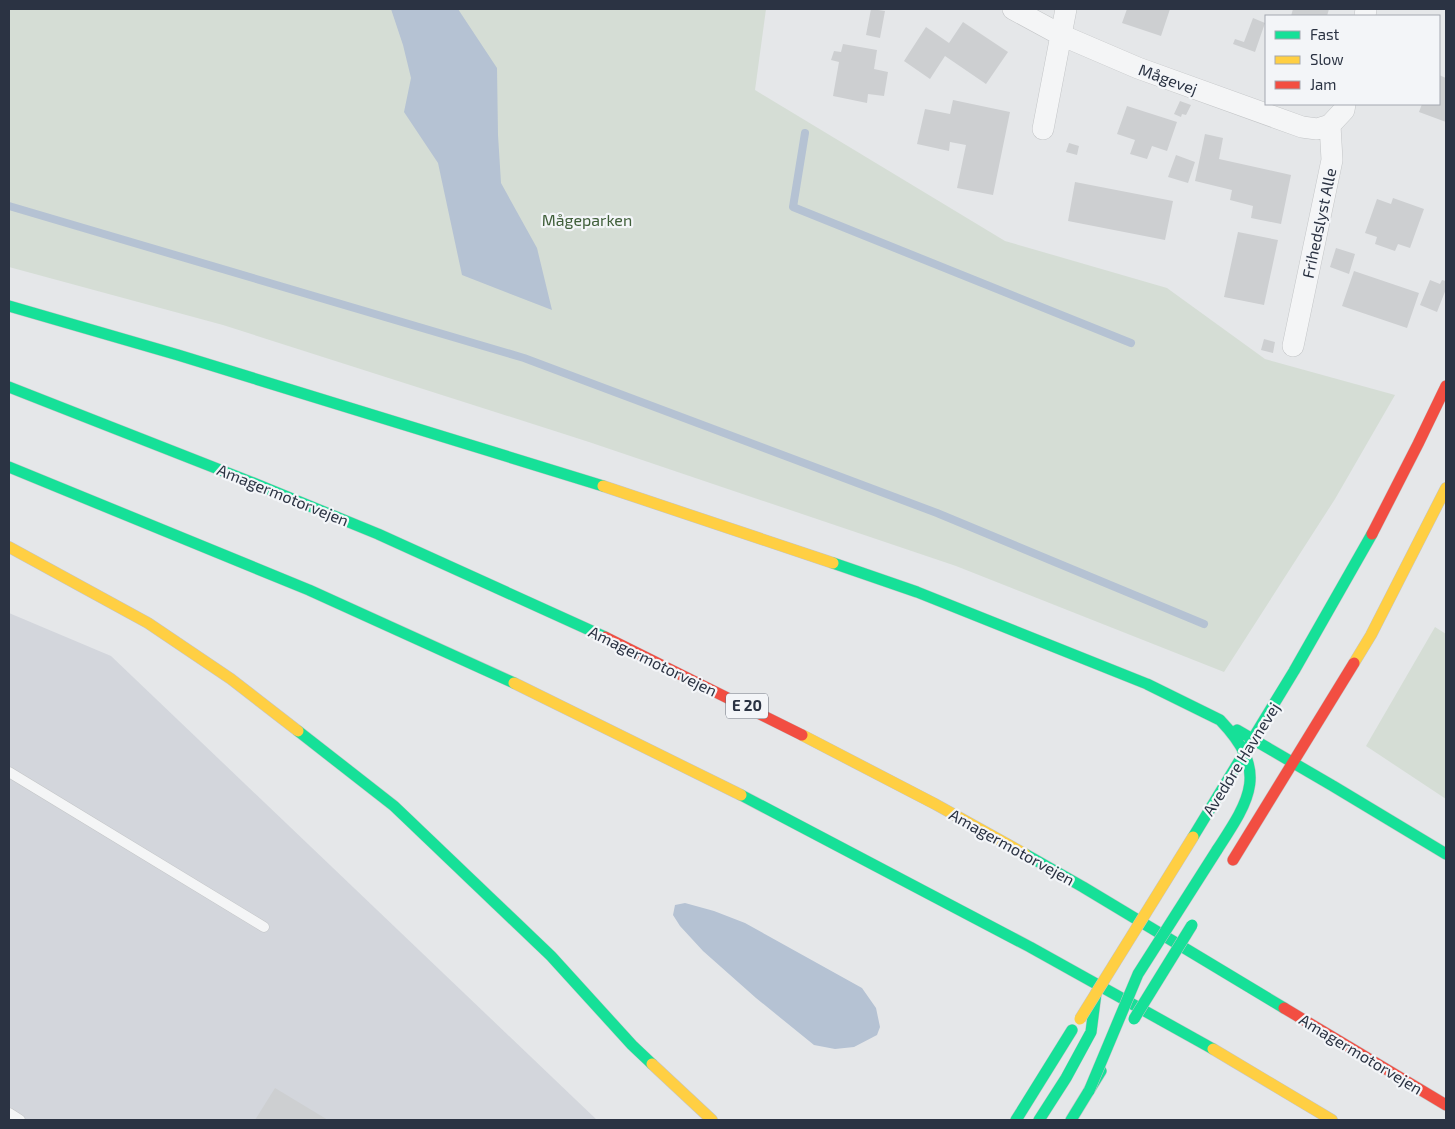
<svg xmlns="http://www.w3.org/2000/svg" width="1455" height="1129" font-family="'Exo 2',sans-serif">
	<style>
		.built { fill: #d3d6dc }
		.green { fill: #d5ddd5 }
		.water { fill: #b5c2d3 }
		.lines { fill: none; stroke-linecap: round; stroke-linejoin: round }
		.stream { stroke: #b5c2d3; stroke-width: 8 }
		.building { fill: #cdcfd1 }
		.lane-casing { stroke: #c3c5c7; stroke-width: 11 }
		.street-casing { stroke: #c3c5c7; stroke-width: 22 }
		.fast-casing { stroke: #c3c5c7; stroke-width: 12 }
		.slow-casing { stroke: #c3c5c7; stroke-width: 12 }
		.jam-casing { stroke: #c3c5c7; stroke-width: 12 }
		.lane { stroke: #f4f5f6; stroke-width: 10 }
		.street { stroke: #f4f5f6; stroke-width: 21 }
		.fast { stroke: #16e098; stroke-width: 11 }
		.slow { stroke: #ffcf43; stroke-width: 11 }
		.jam { stroke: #f24e42; stroke-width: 11 }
		.fast-bridge-casing { stroke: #c3c5c7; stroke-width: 12; stroke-linecap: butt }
		.slow-bridge-casing { stroke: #c3c5c7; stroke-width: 12; stroke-linecap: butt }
		.fast-bridge { stroke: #16e098; stroke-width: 11 }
		.slow-bridge { stroke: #ffcf43; stroke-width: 11 }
		.labels { text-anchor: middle; stroke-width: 4.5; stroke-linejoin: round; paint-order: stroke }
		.shield { fill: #f3f5f8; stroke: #676d79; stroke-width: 1 }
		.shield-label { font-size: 15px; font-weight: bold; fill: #2b3343 }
		.street-label { font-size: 16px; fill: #2b3343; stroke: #f3f5f8 }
		.park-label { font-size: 16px; fill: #3f5e39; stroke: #f3f5f8 }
	</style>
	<rect width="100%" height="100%" fill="#e5e7e9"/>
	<path class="built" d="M9 613 111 656 597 1120H9Z"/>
	<path class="green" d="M9 9H766L755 90 1005 241 1167 288 1265 359 1395 395 1335 499 1224 672 956 566 589 442 223 325 9 267Z
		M1435 627 1446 634V799L1366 746Z"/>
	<path class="water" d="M391 9H458L497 68 498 135 501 183 537 248 552 310 462 275 438 163 404 112 411 78 403 45Z
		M685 903 714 911 745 923 862 988 876 1008 880 1027 877 1035 854 1047 835 1049 814 1045 756 998 703 951 680 926 673 915 675 905Z"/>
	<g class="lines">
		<path class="stream" d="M805 133 793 207 1131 343
			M9 206 524 358 937 513 1204 624"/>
	</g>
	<path class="building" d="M871 9 885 11 880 38 866 35Z
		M1127 9H1170L1161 36 1122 23Z
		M1293 9H1329L1327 16H1291Z
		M1253 18 1265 23 1255 52 1233 44 1235 39 1244 42Z
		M963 22 1008 52 986 84 945 56 930 79 904 61 926 27 949 43Z
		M843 44 877 50 874 69 888 72 884 96 868 94 867 103 833 96 839 62 831 60 834 51 841 52Z
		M1439 75 1446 78V122L1419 112 1422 104H1439Z
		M953 100 1010 112 993 195 957 188 966 145 950 142 949 151 917 144 925 109 950 114Z
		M1180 101 1191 105 1186 115 1182 114 1181 117 1174 114Z
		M1127 106 1177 122 1167 151 1152 146 1147 159 1130 154 1135 140 1117 134Z
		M1205 134 1223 138 1219 159 1291 175 1281 224 1251 218 1253 206 1230 200 1232 190 1195 181Z
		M1069 143 1079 146 1077 155 1066 152Z
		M1176 155 1195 162 1188 183 1168 177Z
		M1075 182 1173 201 1165 240 1068 221Z
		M1393 198 1424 209 1410 248 1398 244 1395 251 1375 244 1377 237 1365 233 1377 199 1391 204Z
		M1238 232 1278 240 1264 305 1224 297Z
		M1336 248 1355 254 1349 274 1330 267Z
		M1354 271 1419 293 1407 328 1342 306Z
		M1430 280 1440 284 1442 280 1446 281 1445 286 1446 289 1437 312 1420 305Z
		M1264 339 1275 342 1273 353 1261 350Z
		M275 1088 328 1120H255Z"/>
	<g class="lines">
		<defs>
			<path id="lane" d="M9 772 264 927
				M9 1113 20 1120"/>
			<path id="street" d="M1013 9 1061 35 1138 68 1302 127 1317 129 1330 125
				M1365 16 1366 9
				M1043 129 1066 9
				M1293 346 1332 160 1330 125 1344 110 1345 104"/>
			<path id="fast" d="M9 306 178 355 603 486
				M9 387 251 482 378 534 605 637
				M9 467 309 590 514 683
				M833 563 917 592 1147 684 1220 720
				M1237 730 1333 786
				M298 731 394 806 551 956 632 1045 652 1064
				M1333 786 1446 854
				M741 795 1030 947 1213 1049
				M1193 837 1294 671 1372 534
				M1217 850C1251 798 1269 771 1220 720
				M1025 854 1083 887 1284 1008
				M1016 1120 1072 1030
				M1039 1120 1066 1078 1091 1032 1096 993
				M1071 1120 1101 1071"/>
			<path id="slow" d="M603 486 833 563
				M9 547 148 623 231 679 298 731
				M1354 663 1371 635 1446 488
				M514 683 741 795
				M802 735 935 804 1025 854
				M1213 1049 1332 1120
				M652 1064 712 1120"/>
			<path id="jam" d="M1372 534 1418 444 1446 386
				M605 637 802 735
				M1233 860 1354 663
				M1284 1008 1446 1105"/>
		</defs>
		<use href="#lane" class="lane-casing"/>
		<use href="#street" class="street-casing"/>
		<use href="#fast" class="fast-casing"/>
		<use href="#slow" class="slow-casing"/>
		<use href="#jam" class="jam-casing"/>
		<use href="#lane" class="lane"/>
		<use href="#street" class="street"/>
		<use href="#fast" class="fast"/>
		<use href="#slow" class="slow"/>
		<use href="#jam" class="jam"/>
		<defs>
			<path id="fast-bridge" d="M1134 1019 1192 925
				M1089 1091 1138 974 1217 850"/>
			<path id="slow-bridge" d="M1080 1019 1193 837"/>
		</defs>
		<use href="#fast-bridge" class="fast-bridge-casing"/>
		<use href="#slow-bridge" class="slow-bridge-casing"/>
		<use href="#fast-bridge" class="fast-bridge"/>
		<use href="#slow-bridge" class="slow-bridge"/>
	</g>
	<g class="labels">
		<rect class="shield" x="726" y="693.5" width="42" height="25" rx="4"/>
		<g class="shield-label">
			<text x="747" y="711">E 20</text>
		</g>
		<g class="street-label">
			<text transform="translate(1168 79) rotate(20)" y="6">Mågevej</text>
			<text transform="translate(1319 223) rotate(-78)" y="6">Frihedslyst Alle</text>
			<text transform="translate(283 495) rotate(22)" y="6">Amagermotorvejen</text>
			<text transform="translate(653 661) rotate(26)" y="6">Amagermotorvejen</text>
			<text transform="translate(1241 759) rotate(-58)" y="6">Avedøre Havnevej</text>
			<text transform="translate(1012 847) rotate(29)" y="6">Amagermotorvejen</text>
			<text transform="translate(1361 1054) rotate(31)" y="6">Amagermotorvejen</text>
		</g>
		<g class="park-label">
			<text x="587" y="226">Mågeparken</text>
		</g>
	</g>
	<rect width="1455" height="1129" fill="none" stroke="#2b3343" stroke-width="20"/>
	<rect x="1265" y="15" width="175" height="90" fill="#f3f5f8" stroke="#a3a7b0"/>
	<rect x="1275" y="31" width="25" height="8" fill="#16e098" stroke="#a3a7b0"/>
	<text x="1310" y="40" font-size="15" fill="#2b3343">Fast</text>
	<rect x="1275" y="56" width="25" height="8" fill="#ffcf43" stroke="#a3a7b0"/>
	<text x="1310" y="65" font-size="15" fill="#2b3343">Slow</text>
	<rect x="1275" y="81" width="25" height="8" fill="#f24e42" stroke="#a3a7b0"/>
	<text x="1310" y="90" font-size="15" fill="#2b3343">Jam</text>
</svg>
